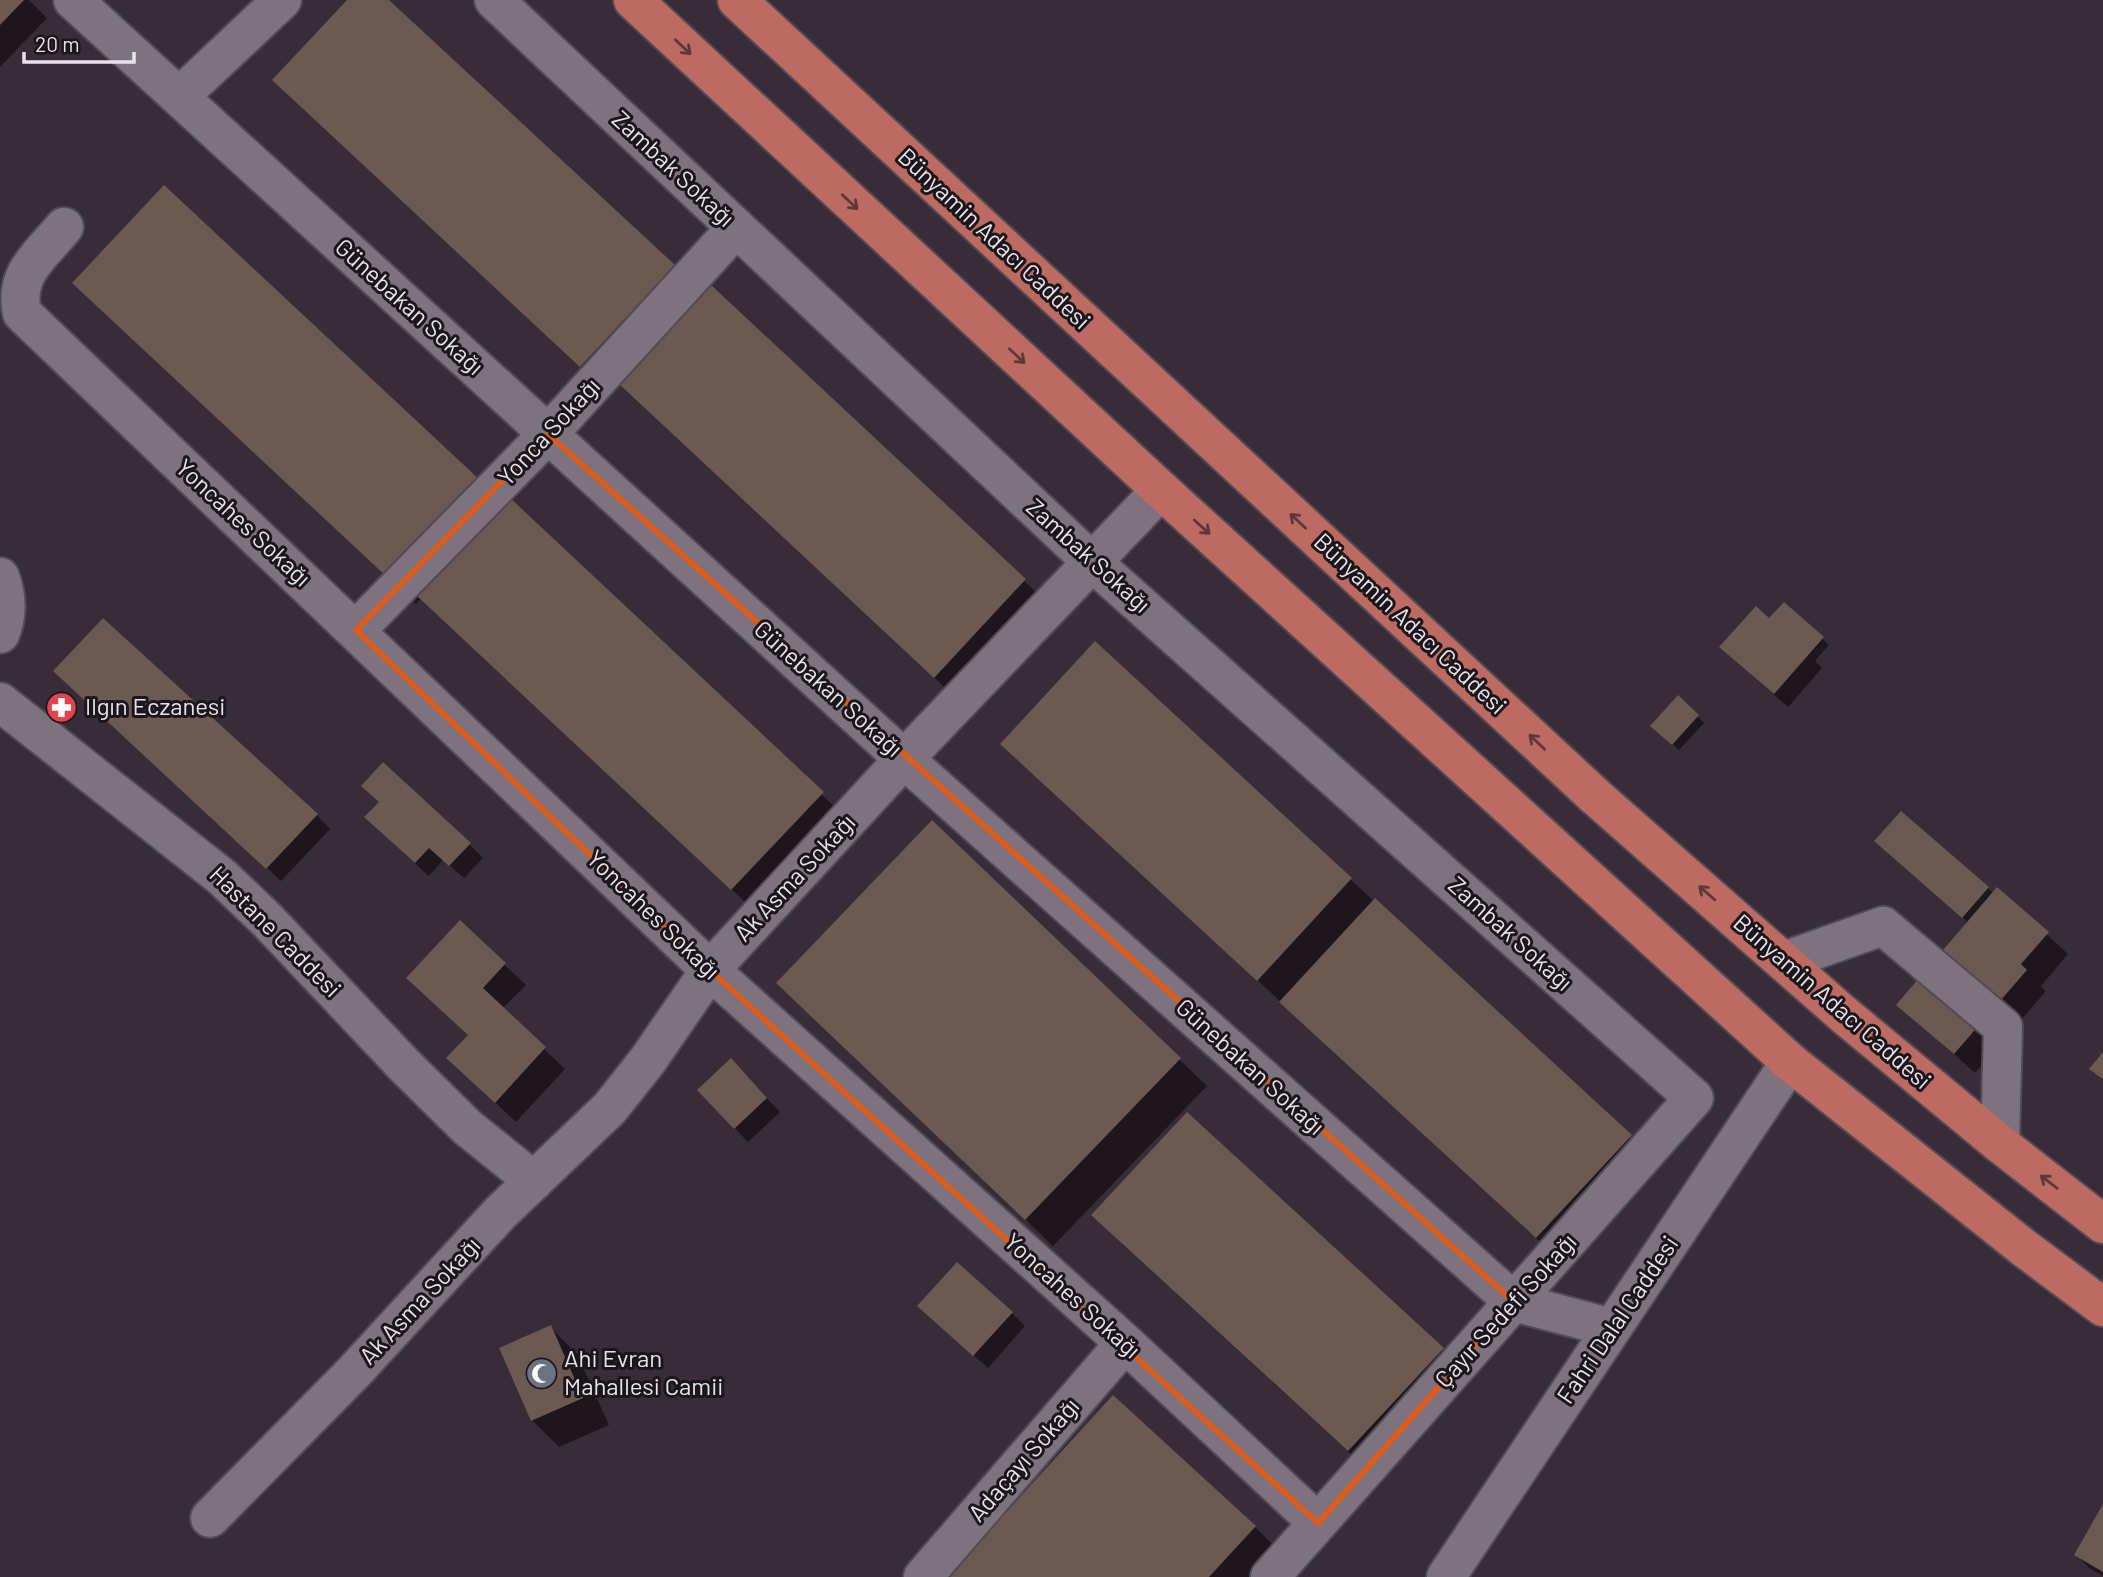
<svg xmlns="http://www.w3.org/2000/svg" width="2103" height="1577" font-family="Barlow,sans-serif">
	<style>
		.shadow { fill: #0007 }
		.building { fill: #6b5a52 }
		.lines { fill: none; stroke-linecap: round; stroke-linejoin: round }
		.minor-casing { stroke: #534a54; stroke-width: 42 }
		.major-casing { stroke: #534a54; stroke-width: 42 }
		.minor { stroke: #7f727f; stroke-width: 38 }
		.major { stroke: #bd6a63; stroke-width: 38 }
		.oneway { stroke: #5c3838 }
		.marked { fill: none; stroke: #e8590c; stroke-width: 5; stroke-linejoin: round }
		.labels { text-anchor: middle; stroke-width: 6; stroke-linejoin: round; paint-order: stroke }
		.street-label { font-size: 24px; fill: #e9e2e9; stroke: #1b161b }
		.poi-label { font-size: 24px; fill: #e9e2e9; stroke: #1b161b; text-anchor: start }
	</style>
	<rect width="100%" height="100%" fill="#372c37"/>
	<path class="shadow" d="M0 0H29L47 18 0 67Z
		M349 0H387L703 295 710 287 1052 607 961 703 619 381 608 392 301 107Z
		M101 309 479 481 849 820 759 915 421 598 416 604Z
		M1784 604 1829 645 1815 661 1822 668 1788 707 1735 660Z
		M1095 643 1657 1163 1564 1264 1002 744Z
		M1678 698 1704 723 1679 750 1659 732Z
		M381 802 469 844 483 858 464 878 443 860 429 876 380 831Z
		M317 815 330 829 281 881 233 836Z
		M932 822 1207 1086 1053 1246 805 1009Z
		M1890 855 1988 888 1994 894 1998 890 2068 954 2041 986 2046 991 1975 1073 1899 1004 1969 923Z
		M460 923 526 985 502 1009 565 1069 516 1122 469 1078V1035Z
		M744 1074 780 1112 748 1142 699 1090Z
		M1120 1242 1442 1350 1469 1376 1376 1477Z
		M1012 1313 1025 1326 988 1368 933 1319Z
		M550 1327 577 1354 609 1425 559 1447 532 1420Z
		M2103 1508V1576L2089 1568 2076 1554Z
		M1255 1527 1282 1554 1260 1577H949Z"/>
	<path class="building" d="M0 0H24L0 25Z
		M347 0H389L675 265 580 367 272 80Z
		M164 185 480 480 388 578 72 283Z
		M710 284 1026 579 934 678 618 383Z
		M508 496 824 792 731 890 416 595Z
		M1784 602 1824 637 1774 694 1719 647 1756 606 1769 618Z
		M103 618 318 814 266 869 53 671Z
		M1095 641 1352 878 1257 981 1000 744Z
		M1678 695 1699 715 1672 745 1650 726Z
		M383 762 471 843 449 866 429 848 415 863 364 817 379 802 361 786Z
		M1901 811 1989 887 1962 918 1874 841Z
		M932 820 1181 1058 1025 1220 776 983Z
		M1997 887 2049 932 2021 964 2027 970 1954 1054 1896 1005Z
		M1375 898 1632 1135 1536 1238 1279 1002Z
		M460 920 506 963 483 988 546 1047 495 1103 446 1058 468 1035 406 978Z
		M2103 1052V1079L2089 1069Z
		M731 1058 767 1098 734 1129 697 1090Z
		M1187 1112 1444 1348 1348 1451 1091 1215Z
		M957 1262 1013 1312 973 1356 917 1306Z
		M551 1325 583 1398 531 1421 499 1348Z
		M1113 1395 1256 1526 1209 1577H947Z
		M2103 1504V1572L2074 1555Z"/>
	<g class="lines">
		<defs>
			<path id="minor" d="M73 0 904 759 1514 1302 1612 1328
				M494 0 1091 561 1694 1098 1270 1577
				M179 97 282 0
				M64 227C41 255 13 274 22 313L710 970 1125 1343 1318 1523
				M0 577C7 595 8 616 0 634
				M356 630 548 434 736 228
				M0 702 222 877 268 921 404 1065 468 1128 534 1181
				M1784 961 1883 926 2003 1027 2000 1144
				M210 1518 354 1372 500 1213 610 1108 648 1060 710 970 904 759 1161 490
				M923 1577 1125 1343
				M1446 1577 1790 1062"/>
			<path id="major" d="M633 0 1161 490 1790 1062 2024 1248 2103 1307
				M737 0 1596 797 1843 1014 2000 1144 2103 1224"/>
		</defs>
		<use href="#minor" class="minor-casing"/>
		<use href="#major" class="major-casing"/>
		<use href="#minor" class="minor"/>
		<use href="#major" class="major"/>
	</g>
	<defs><path id="oneway-shaft" d="M-6 0H5M1.5-3L5.5 0L1.5 3" fill="none" stroke-width="1.6" stroke-linecap="round" stroke-linejoin="round" transform="scale(1.75)"/></defs>
	<g class="oneway">
		<use href="#oneway-shaft" transform="translate(683 47) rotate(43)"/>
		<use href="#oneway-shaft" transform="translate(850 202) rotate(43)"/>
		<use href="#oneway-shaft" transform="translate(1017 356) rotate(43)"/>
		<use href="#oneway-shaft" transform="translate(1298 521) rotate(-137)"/>
		<use href="#oneway-shaft" transform="translate(1202 527) rotate(42)"/>
		<use href="#oneway-shaft" transform="translate(1537 742) rotate(-137)"/>
		<use href="#oneway-shaft" transform="translate(1707 893) rotate(-139)"/>
		<use href="#oneway-shaft" transform="translate(2049 1182) rotate(-142)"/>
	</g>
	<path class="marked" d="M548 434 1514 1302 1318 1523 710 970 356 630Z"/>
	<defs>
		<symbol id="pharmacy-disc" viewBox="-11 -11 22 22"><circle r="9.5" fill="#e0444e" stroke="#1b161b"/><path d="M-2-6h4v4h4v4h-4v4h-4v-4h-4v-4h4Z" fill="#fff"/></symbol>
		<symbol id="mosque-disc" viewBox="-11 -11 22 22"><circle r="9.5" fill="#6b7280" stroke="#1b161b"/><path d="M3.5-4.9A6 6 0 1 0 3.5 4.9A5 5 0 1 1 3.5-4.9Z" fill="#fff"/></symbol>
	</defs>
	<g fill-rule="evenodd">
		<use href="#pharmacy-disc" x="44" y="690" width="35" height="35"/>
		<use href="#mosque-disc" x="524" y="1356" width="35" height="35"/>
	</g>
	<g class="labels">
		<g class="street-label">
			<text transform="translate(673 169) rotate(43)" y="8">Zambak Sokağı</text>
			<text transform="translate(994 239) rotate(43)" y="8">Bünyamin Adacı Caddesi</text>
			<text transform="translate(409 307) rotate(42)" y="8">Günebakan Sokağı</text>
			<text transform="translate(549 432) rotate(-47)" y="8">Yonca Sokağı</text>
			<text transform="translate(243 523) rotate(43)" y="8">Yoncahes Sokağı</text>
			<text transform="translate(1088 556) rotate(42)" y="8">Zambak Sokağı</text>
			<text transform="translate(1410 624) rotate(43)" y="8">Bünyamin Adacı Caddesi</text>
			<text transform="translate(828 689) rotate(42)" y="8">Günebakan Sokağı</text>
			<text transform="translate(795 878) rotate(-47)" y="8">Ak Asma Sokağı</text>
			<text transform="translate(653 915) rotate(44)" y="8">Yoncahes Sokağı</text>
			<text transform="translate(275 932) rotate(45)" y="8">Hastane Caddesi</text>
			<text transform="translate(1510 934) rotate(42)" y="8">Zambak Sokağı</text>
			<text transform="translate(1832 1002) rotate(41)" y="8">Bünyamin Adacı Caddesi</text>
			<text transform="translate(1250 1067) rotate(42)" y="8">Günebakan Sokağı</text>
			<text transform="translate(1072 1296) rotate(42)" y="8">Yoncahes Sokağı</text>
			<text transform="translate(420 1301) rotate(-47)" y="8">Ak Asma Sokağı</text>
			<text transform="translate(1506 1311) rotate(-48)" y="8">Çayır Sedefi Sokağı</text>
			<text transform="translate(1618 1320) rotate(-56)" y="8">Fahri Dalal Caddesi</text>
			<text transform="translate(1024 1460) rotate(-49)" y="8">Adaçayı Sokağı</text>
		</g>
		<g class="poi-label">
			<text x="85" y="715">Ilgın Eczanesi</text>
			<text x="564" y="1367">Ahi Evran<tspan x="564" dy="28">Mahallesi Camii</tspan></text>
		</g>
	</g>
	<path d="M24 52v10h110v-10" fill="none" stroke="#e9e2e9" stroke-width="3.5"/>
	<text x="35" y="52" font-size="21" fill="#e9e2e9" stroke="#1b161b" stroke-width="5" paint-order="stroke">20 m</text>
</svg>
